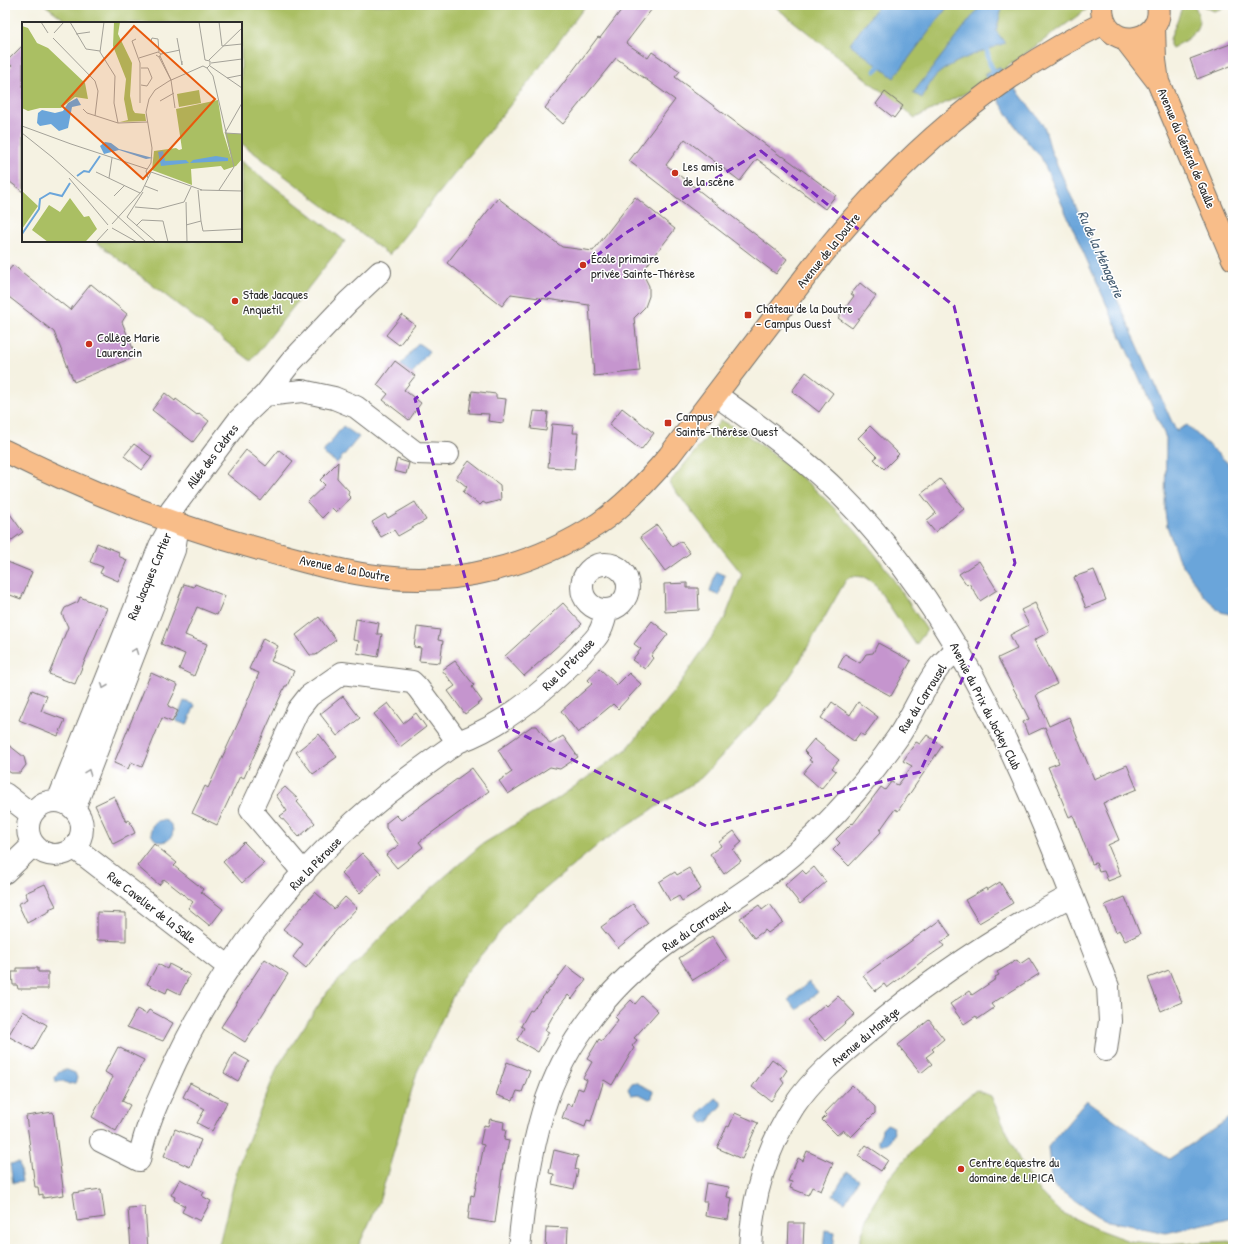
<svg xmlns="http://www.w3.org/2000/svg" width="1238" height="1254" font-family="'Patrick Hand',sans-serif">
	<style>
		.green { fill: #aabf63; stroke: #6a7547 }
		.water { fill: #6aa5da; stroke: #4a6882 }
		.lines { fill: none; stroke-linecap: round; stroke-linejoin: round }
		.stream { stroke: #6aa5da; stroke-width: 5 }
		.building { fill: #c595ce }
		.minor-casing { stroke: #72716b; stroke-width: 24 }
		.major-casing { stroke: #72716b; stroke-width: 24 }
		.minor { stroke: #fff; stroke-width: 22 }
		.major { stroke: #f8bd89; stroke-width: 22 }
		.oneway { stroke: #a0a0a0 }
		.marked { fill: none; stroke: #7b2cbf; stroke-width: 3; stroke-dasharray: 8 5; stroke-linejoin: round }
		.poi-dot { fill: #c8321e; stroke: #fff; stroke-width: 1.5 }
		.labels { text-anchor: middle; stroke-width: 3; stroke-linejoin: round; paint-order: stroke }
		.street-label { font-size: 13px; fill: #2b2b2b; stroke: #fff }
		.poi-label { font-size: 13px; fill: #2b2b2b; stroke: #fff; text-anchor: start }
		.water-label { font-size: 14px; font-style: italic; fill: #445c71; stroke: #fff }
		.inset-river { fill: none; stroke: #6aa5da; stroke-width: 2 }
		.inset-road { fill: none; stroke: #a4a299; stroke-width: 1 }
		.view { fill: #e8590c; fill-opacity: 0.15; stroke: #e8590c; stroke-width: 2 }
		.inset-edge { fill: none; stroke: #2b2b2b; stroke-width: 2 }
	</style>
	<rect width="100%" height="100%" fill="#fff"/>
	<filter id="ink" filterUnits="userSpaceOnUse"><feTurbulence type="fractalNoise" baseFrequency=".025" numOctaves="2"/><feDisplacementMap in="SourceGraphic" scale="8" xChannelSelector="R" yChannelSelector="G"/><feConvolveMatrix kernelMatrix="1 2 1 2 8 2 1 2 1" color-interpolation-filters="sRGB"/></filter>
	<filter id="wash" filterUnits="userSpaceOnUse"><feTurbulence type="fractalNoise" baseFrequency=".012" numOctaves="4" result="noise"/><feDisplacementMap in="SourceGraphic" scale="16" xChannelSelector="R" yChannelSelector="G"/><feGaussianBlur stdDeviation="0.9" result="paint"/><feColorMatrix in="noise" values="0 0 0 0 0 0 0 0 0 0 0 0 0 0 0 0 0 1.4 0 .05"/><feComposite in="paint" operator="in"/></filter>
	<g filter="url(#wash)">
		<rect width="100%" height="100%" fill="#f5f2e2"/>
		<path class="green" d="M45 5H586L528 83 389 255 241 143V23H69Z
			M773 5H1087V9L982 85 915 118Z
			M1183 5H1194C1208 28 1189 39 1172 48L1170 45V39Z
			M1202 5H1232L1214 11Z
			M241 161 345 241 251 361 95 241H241Z
			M721 420C774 448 827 497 866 543 889 570 907 601 927 630L916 645 874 583 864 577 852 576 846 580 795 669 775 699 701 778 599 844 515 914 461 979 417 1072 379 1202 357 1249H218L238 1166 278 1066 328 991 418 900 481 845 557 799 627 749 678 686 725 618 742 574 669 483Z
			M976 1090 991 1096 1019 1159 1036 1188 1059 1211 1094 1228 1129 1241 1158 1244 1233 1241V1249H860L861 1237 871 1208 888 1179 940 1119Z"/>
		<path class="water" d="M879 5H949L894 78 850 44Z
			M981 5H1003L996 31 1005 43C984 51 947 62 933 79 929 85 925 92 922 98L913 93Z
			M999 67 1039 119 1045 129 1051 151 1176 431 1187 425 1233 468V615L1221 612 1204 596 1178 558 1167 526 1165 512 1166 438 1041 157C1020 137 998 100 984 74Z
			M418 343 429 351 412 374 401 365Z
			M343 426 359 437 337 463 324 454V451Z
			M716 572 725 575 719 595 710 592Z
			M184 701 195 705 187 725 176 721Z
			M151 831a11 11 0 1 1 22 0a11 11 0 1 1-22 0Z
			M809 982 818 992 797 1010 788 1000Z
			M67 1070 75 1073 77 1078 75 1083 69 1084 63 1081H55L54 1078C57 1073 61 1070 67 1070Z
			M635 1082 653 1091 652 1098 649 1099 639 1094 631 1095 628 1089 632 1083Z
			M715 1098 721 1102V1107L714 1113 709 1122 703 1123 699 1118 700 1112Z
			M1087 1100 1169 1159 1233 1116V1217L1166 1233 1104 1220 1052 1185 1048 1147Z
			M887 1124 892 1126 894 1132 889 1142 882 1145 878 1143C877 1139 882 1135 882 1129Z
			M19 1163 22 1182 13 1183 10 1164Z
			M847 1172 859 1180 845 1202 833 1195Z
			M825 1230 835 1232 833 1249H823Z"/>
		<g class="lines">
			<path class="stream" d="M985 43 990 64 996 75
				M875 71 882 62"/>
		</g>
		<g id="blocks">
			<path class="building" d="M625 5H655L626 43 648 58 652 52 680 71 675 77 782 157 783 156 836 195 825 209 757 159 740 181 685 139 666 165 787 259 776 274 629 161 675 100 616 58 563 124 545 108 598 37 600 38Z
				M1233 43V65L1197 79 1190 59Z
				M23 45V192L5 178V74L12 66 7 61Z
				M885 92 903 106 894 118 876 104Z
				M635 197 675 229 642 272 649 286V296L645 307 634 318 640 371 594 376 589 305 511 294 502 306 447 263 498 198 562 247 593 251Z
				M13 265 70 310 91 284 127 314 122 322 136 356 74 382 54 332 5 294V275Z
				M860 283 876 296 852 328 838 318 854 296 851 294Z
				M402 315 415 325 399 345 386 335Z
				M395 361 415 376 404 390 421 403 409 420 383 400 388 394 377 385Z
				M806 372 833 393 819 412 792 391Z
				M472 391 496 394V398L506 399 503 423 488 421 489 414 469 413Z
				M165 393 175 401 176 399 197 415 199 413 209 421 193 442 152 410Z
				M622 408 654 433 641 450 609 425Z
				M534 411 548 412 546 431 531 429Z
				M552 424 574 426 573 433H578L574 469 548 467Z
				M870 426 899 454 884 469 874 459 877 457 858 438Z
				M134 444 152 457 142 470 124 456Z
				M246 450 266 466 279 450 293 461 261 501 227 474Z
				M397 459 409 463 406 474 394 471Z
				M469 461 500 485 501 500 486 504 483 502 480 505 463 492 467 487 456 478Z
				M338 462 337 478 349 491 348 495 351 498 336 512 332 508 322 518 307 502 325 485 320 480Z
				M940 479 964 509 935 532 926 521 936 513 921 494Z
				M415 502 426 520 398 536 394 530 381 537 372 522 385 514 388 518Z
				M5 507 23 532 5 545Z
				M657 525 673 547 681 541 690 553 665 571 640 537Z
				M97 543 119 552 118 556 127 560 118 581 100 573 103 567 90 562Z
				M5 561 32 572 21 599 5 593Z
				M979 561 997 590 980 601 969 583 967 585 959 574Z
				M1094 570 1106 600 1086 608 1074 577Z
				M687 583V588H698L699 610 665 612 664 584Z
				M184 584 194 587 195 584 225 596 217 615 197 607 185 635 207 644 194 676 179 669 185 654 161 644Z
				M80 597 107 608 75 684 49 674 68 627 62 614 65 608 78 602Z
				M563 603 582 624 524 676 505 656Z
				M1035 603 1049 632 1034 640 1057 684 1036 695 1049 726 1069 717 1094 779 1127 765 1137 789 1103 803 1119 840 1108 845 1121 876 1108 881 1104 871 1099 872 1096 863 1092 864 1073 815 1069 817 1048 767 1059 763 1045 727 1028 735 1023 722 1029 719 998 658 1017 649 1010 635 1029 625 1021 610Z
				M319 617 336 640 316 655H310L296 635Z
				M356 619 379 623 377 634H382L378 657 357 653 359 641 353 640Z
				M652 621 668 634 651 656 653 658 645 669 632 660 641 649 634 644Z
				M417 627 440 630 438 640 443 641 440 663 419 661 421 648 414 647Z
				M263 638 278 646 271 661 294 671 287 686H285L244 778 240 776 217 825 192 813 205 786 208 788 240 719 259 673 249 669Z
				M878 643 911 661 891 696 838 667 845 654 860 663 866 654 873 653Z
				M455 661 474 685 472 687 482 701 465 714 448 691 455 686 442 670Z
				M599 668 617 685 629 673 641 684 618 709 613 704 578 733 561 711 592 684 588 680Z
				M151 673 178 685 168 706 178 711 172 722 162 718 142 767 131 762 128 769 114 763Z
				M32 690 47 696 41 711 65 720 58 736 19 720Z
				M343 696 360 718 337 736 320 714Z
				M832 702 850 715 858 702 878 717 864 736 860 733 854 741 821 718Z
				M388 703 403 723 416 713 426 727 400 747 374 714Z
				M532 726H537L550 744 563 736 578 757 560 769 550 767 508 794 499 781 512 772 498 750Z
				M319 734 337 757 313 774 296 752Z
				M927 735 942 746 898 811 895 809 880 830 881 832 849 866 833 850 840 843 836 839 852 823 853 824 881 787 885 790 891 782 898 785 912 766 903 761 916 742 920 744Z
				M814 739 839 760 832 768 836 771 821 789 803 773 812 762 809 760 811 758 804 751Z
				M5 742 24 757 26 765 20 773H11L5 769Z
				M472 768 489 791 419 842 423 847 397 868 386 855 399 845 386 828V823L396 815 401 820Z
				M285 787 299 800 297 802 315 823 299 837 280 816 287 811 276 795Z
				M114 796 126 822 129 820 135 833 113 844 95 805Z
				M734 831 742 842 733 850 741 861 724 874 710 854 721 846 719 842Z
				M244 842 264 863 242 883 223 862Z
				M154 844 177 863 174 866 203 889 201 892 223 909 210 926 188 908 193 902 164 879 159 885 137 866Z
				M362 853 381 873 360 893 341 873Z
				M814 867 826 882 800 904 785 885 802 870 806 874Z
				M689 868 701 889 682 901 679 896 670 901 659 882 675 872 677 875Z
				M1000 882 1013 903 979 923 965 900 986 888 987 890Z
				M45 884 56 906 49 909 50 911 27 923 18 904 28 899 25 893Z
				M315 892 334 909 345 897 357 908 331 936 306 968 293 957 303 944 283 929Z
				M1125 897 1140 934 1125 941 1119 930 1116 932 1105 905Z
				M633 904 648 923 618 948 601 927Z
				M770 904 783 922 768 933 765 930 754 938 740 918 759 905 762 910Z
				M97 912 126 913V941L97 940Z
				M940 920 951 936 941 942 944 946 925 959 887 988 884 984 875 991 863 976Z
				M712 936 727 959 693 980 679 958Z
				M1029 958 1039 974 991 1004 994 1008 978 1019 976 1016 964 1024 950 1004 969 991 972 995 996 979 995 977 999 975 997 972 1017 960 1020 964Z
				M265 959 288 974 245 1042 221 1027Z
				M158 964 167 969 169 964 190 975 180 994 168 988 166 993 147 984Z
				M567 966 586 980 572 999 568 995 555 1012 545 1030 549 1032 538 1052 517 1040 524 1028 521 1026 530 1010 532 1011Z
				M17 968H38V972H48V989H18L17 985H13L12 972H17Z
				M1169 970 1182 1002 1161 1011 1148 978Z
				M642 996 658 1011 634 1038 637 1040 632 1046 634 1048 612 1085 604 1080 591 1121 587 1120 585 1127 562 1118 567 1104 572 1106 578 1088 583 1090 587 1080 583 1078 592 1062 587 1059 599 1039 602 1041 618 1020 615 1017 631 1000 635 1004Z
				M838 996 855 1014 825 1041 807 1020 825 1004 827 1006Z
				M137 1009 146 1014 149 1010 173 1023 163 1041 127 1027Z
				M23 1011 47 1025 33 1050 8 1036Z
				M929 1020 944 1039 932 1049 934 1051 926 1057 932 1064 921 1073 898 1045Z
				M118 1047 144 1060 122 1101 130 1105 116 1131 92 1117 113 1077 105 1072Z
				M234 1053 249 1061 238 1081 224 1073Z
				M772 1059 787 1070 781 1079 784 1083 771 1101 752 1087Z
				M507 1062 530 1071 522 1092 517 1091 513 1101 496 1095Z
				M190 1083 227 1102 212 1131 197 1123 205 1109 183 1097Z
				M852 1085 875 1107V1113L851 1137 843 1130 837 1135 822 1120 827 1115 824 1114Z
				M53 1112 64 1195 43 1198V1194L39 1195 38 1187H35L26 1116Z
				M735 1113 758 1123 742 1159 717 1148 727 1126 729 1127Z
				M490 1119 504 1122 503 1130H506L504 1140 509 1141 504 1164H503L495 1223 468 1219 471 1195 474 1196 484 1145 480 1144 484 1125 488 1126Z
				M175 1129 201 1140 190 1167 164 1156Z
				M866 1145 888 1160 881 1171 858 1156Z
				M554 1150 578 1156 575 1169 578 1170 574 1189 552 1184 554 1174 549 1173Z
				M807 1151 833 1163 821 1191 812 1187 808 1195 790 1188 792 1182 788 1181 798 1158 803 1161Z
				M180 1179 204 1192 202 1196 211 1201 200 1221 182 1212 185 1206 174 1200 175 1197 171 1195Z
				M706 1183 729 1187 727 1197 732 1198 728 1220 705 1216 707 1202H703Z
				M101 1189 105 1217 77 1221 73 1193Z
				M145 1207 148 1249H131L128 1208Z
				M789 1223H804L803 1249H788Z
				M546 1227 568 1228 567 1249H545Z"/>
		</g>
	</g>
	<g filter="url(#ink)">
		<use href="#blocks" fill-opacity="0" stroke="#72716b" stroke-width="1"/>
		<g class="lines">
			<defs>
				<path id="minor" d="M265 395 302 391 334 398 356 407 416 453 448 454
					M716 395C759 426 803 457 841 495 974 628 1040 815 1108 987L1110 1021 1106 1050
					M172 524 171 511 238 421 265 395 291 362 348 302 380 272
					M582 587a23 23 0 1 1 46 0a23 23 0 1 1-46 0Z
					M5 794 31 814
					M28 828a27 27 0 1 1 54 0a27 27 0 1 1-54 0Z
					M58 801 160 546 172 524 176 537 174 550 74 809
					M75 848 229 967
					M5 872 33 845
					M304 873 251 810 298 710 309 696 342 673 412 682 418 688 458 742
					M101 1141 139 1160C146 1124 161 1094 176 1061 225 958 298 866 387 794 410 776 434 759 458 742 503 726 548 688 581 654 586 647 595 641 599 633 603 627 605 617 607 610
					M519 1249C523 1203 530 1156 543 1111 564 1040 616 978 678 936 725 904 774 875 815 835 845 805 874 772 898 737 913 715 923 688 939 667 945 660 952 654 958 648
					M750 1249C752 1198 766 1149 794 1106 812 1079 837 1058 862 1037 926 982 997 935 1072 895"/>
				<path id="major" d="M1102 5C1100 54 1166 45 1158 5
					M1154 26 1155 60 1158 82 1233 259
					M1124 38 1158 82
					M5 451C92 494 175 527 270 552 307 562 345 573 383 577 458 586 535 565 598 524 624 506 648 481 669 456L822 255C901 158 990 78 1104 23"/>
			</defs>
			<use href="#minor" class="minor-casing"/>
			<use href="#major" class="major-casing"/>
			<use href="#minor" class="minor"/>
			<use href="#major" class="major"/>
		</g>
		<defs><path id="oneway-chevron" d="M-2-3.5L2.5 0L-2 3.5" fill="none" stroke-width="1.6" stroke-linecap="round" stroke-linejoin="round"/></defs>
		<g class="oneway">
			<use href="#oneway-chevron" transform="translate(135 651) rotate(-69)"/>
			<use href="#oneway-chevron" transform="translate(104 686) rotate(112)"/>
			<use href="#oneway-chevron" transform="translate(88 772) rotate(-69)"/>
		</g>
	</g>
	<path class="marked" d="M761 151 954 306 1015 563 920 772 706 826 507 727 415 399 624 234Z"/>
	<g class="poi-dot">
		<circle cx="675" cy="173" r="4"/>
		<circle cx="583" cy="265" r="4"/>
		<circle cx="235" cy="301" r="4"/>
		<rect x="744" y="311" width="8" height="8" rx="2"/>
		<circle cx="89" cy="344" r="4"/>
		<rect x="664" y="419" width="8" height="8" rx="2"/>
		<circle cx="961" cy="1169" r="4"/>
	</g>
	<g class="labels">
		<g class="street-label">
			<text transform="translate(1187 148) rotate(67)" y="5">Avenue du Général de Gaulle</text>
			<text transform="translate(828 250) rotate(-51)" y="5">Avenue de la Doutre</text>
			<text transform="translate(212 456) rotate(-53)" y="5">Allée des Cèdres</text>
			<text transform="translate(345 568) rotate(11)" y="5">Avenue de la Doutre</text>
			<text transform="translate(149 576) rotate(-67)" y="5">Rue Jacques Cartier</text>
			<text transform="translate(568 664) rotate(-45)" y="5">Rue la Pérouse</text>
			<text transform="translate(922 698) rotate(-58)" y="5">Rue du Carrousel</text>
			<text transform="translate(986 706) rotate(63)" y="5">Avenue du Prix du Jockey Club</text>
			<text transform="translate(315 863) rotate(-46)" y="5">Rue la Pérouse</text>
			<text transform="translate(152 907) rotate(38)" y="5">Rue Cavelier de la Salle</text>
			<text transform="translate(696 926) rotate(-34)" y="5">Rue du Carrousel</text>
			<text transform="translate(865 1036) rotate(-40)" y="5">Avenue du Manège</text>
		</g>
		<g class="poi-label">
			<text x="683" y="171">Les amis<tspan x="683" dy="15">de la scène</tspan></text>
			<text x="591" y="263">École primaire<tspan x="591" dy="15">privée Sainte-Thérèse</tspan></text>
			<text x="243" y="299">Stade Jacques<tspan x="243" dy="15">Anquetil</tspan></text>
			<text x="756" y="313">Château de la Doutre<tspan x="756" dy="15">- Campus Ouest</tspan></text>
			<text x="97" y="342">Collège Marie<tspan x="97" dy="15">Laurencin</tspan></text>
			<text x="676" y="421">Campus<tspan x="676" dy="15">Sainte-Thérèse Ouest</tspan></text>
			<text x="969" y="1167">Centre équestre du<tspan x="969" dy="15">domaine de LIPICA</tspan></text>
		</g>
		<g class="water-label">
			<text transform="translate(1101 254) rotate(66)" y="5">Ru de la Ménagerie</text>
		</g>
	</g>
	<g transform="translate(22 22)">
		<rect width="220" height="220" fill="#f5f2e2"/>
		<path d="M92 0H98L96 12 110 41 108 74 111 88 113 91 123 92 124 99 98 100 106 98 102 77 104 57 91 24ZM0 4 6 6 15 21 26 26 63 61 66 77 53 75 39 86H18L6 89 0 86ZM177 68 179 81 157 85 155 72ZM196 78 201 110 210 139 203 111 220 112V137L214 144 202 148 199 144 169 147 170 163 130 148 132 129 154 126 157 128 160 127 154 87ZM0 169 16 184 0 207ZM48 176 62 195 67 194 75 207 66 217 63 220H26L10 208 27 183 38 190Z" fill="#aabf63"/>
		<path d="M55 76 59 83 50 85 46 106 37 109 29 102 18 104 15 101 16 91 20 88 33 91 41 89 46 81ZM83 120 89 121 97 127 131 136 124 137 97 128 82 132 78 124ZM141 129 143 139 164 138 167 141 139 144 136 130ZM194 134 206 136V139L168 141 171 138Z" fill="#6aa5da"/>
		<path class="inset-river" d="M55 154 62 149 67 150 78 134M0 212 17 187 18 177 28 171 40 174 48 161"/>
		<path class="inset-road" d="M19 0 26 11M48 0 64 27 78 29M82 0 78 30 93 54 92 81 96 101M177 0 183 38M197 0 200 24M32 11 42 0M54 12 68 10M31 16 73 59 76 69 73 94M155 16 160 43V39M114 17 110 19 118 41V81M129 19 130 16 136 17 137 30M200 24 220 22M139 32 158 28M137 35 149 58 138 34M117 36 136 30 139 32 137 35 134 33M187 38 220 6M189 41 220 37M181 44 185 46 188 43V39L183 38M188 44 220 66M185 46 191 54 212 145 197 168M205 56 220 53M149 58 153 86M119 63 125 64 130 56 126 46H119M138 79 152 71M61 87 65 91 96 101 126 100M0 104 49 122M0 111 30 135 124 220M203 111 220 81M203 111 220 112M49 122 125 147M74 150 118 171M129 150 180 168M47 156 86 203M87 156 90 136M126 156 124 149 129 141 130 126 124 90 127 77 133 68 147 59 181 44M123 164 136 169M176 168 179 199M178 168 220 169M121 170 105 195 134 220M92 174 103 163M164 180 165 220M113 185 136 187 162 180 169 165M90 202 120 169 129 150M164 203 179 199 181 209 220 207M114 204 120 198 141 199 146 220M90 206 115 220M74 220 86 207"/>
		<path class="view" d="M112 4 193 77 121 157 40 84Z"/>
		<rect width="220" height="220" class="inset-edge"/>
	</g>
	<rect width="1238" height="1254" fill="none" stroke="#fff" stroke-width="20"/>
</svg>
